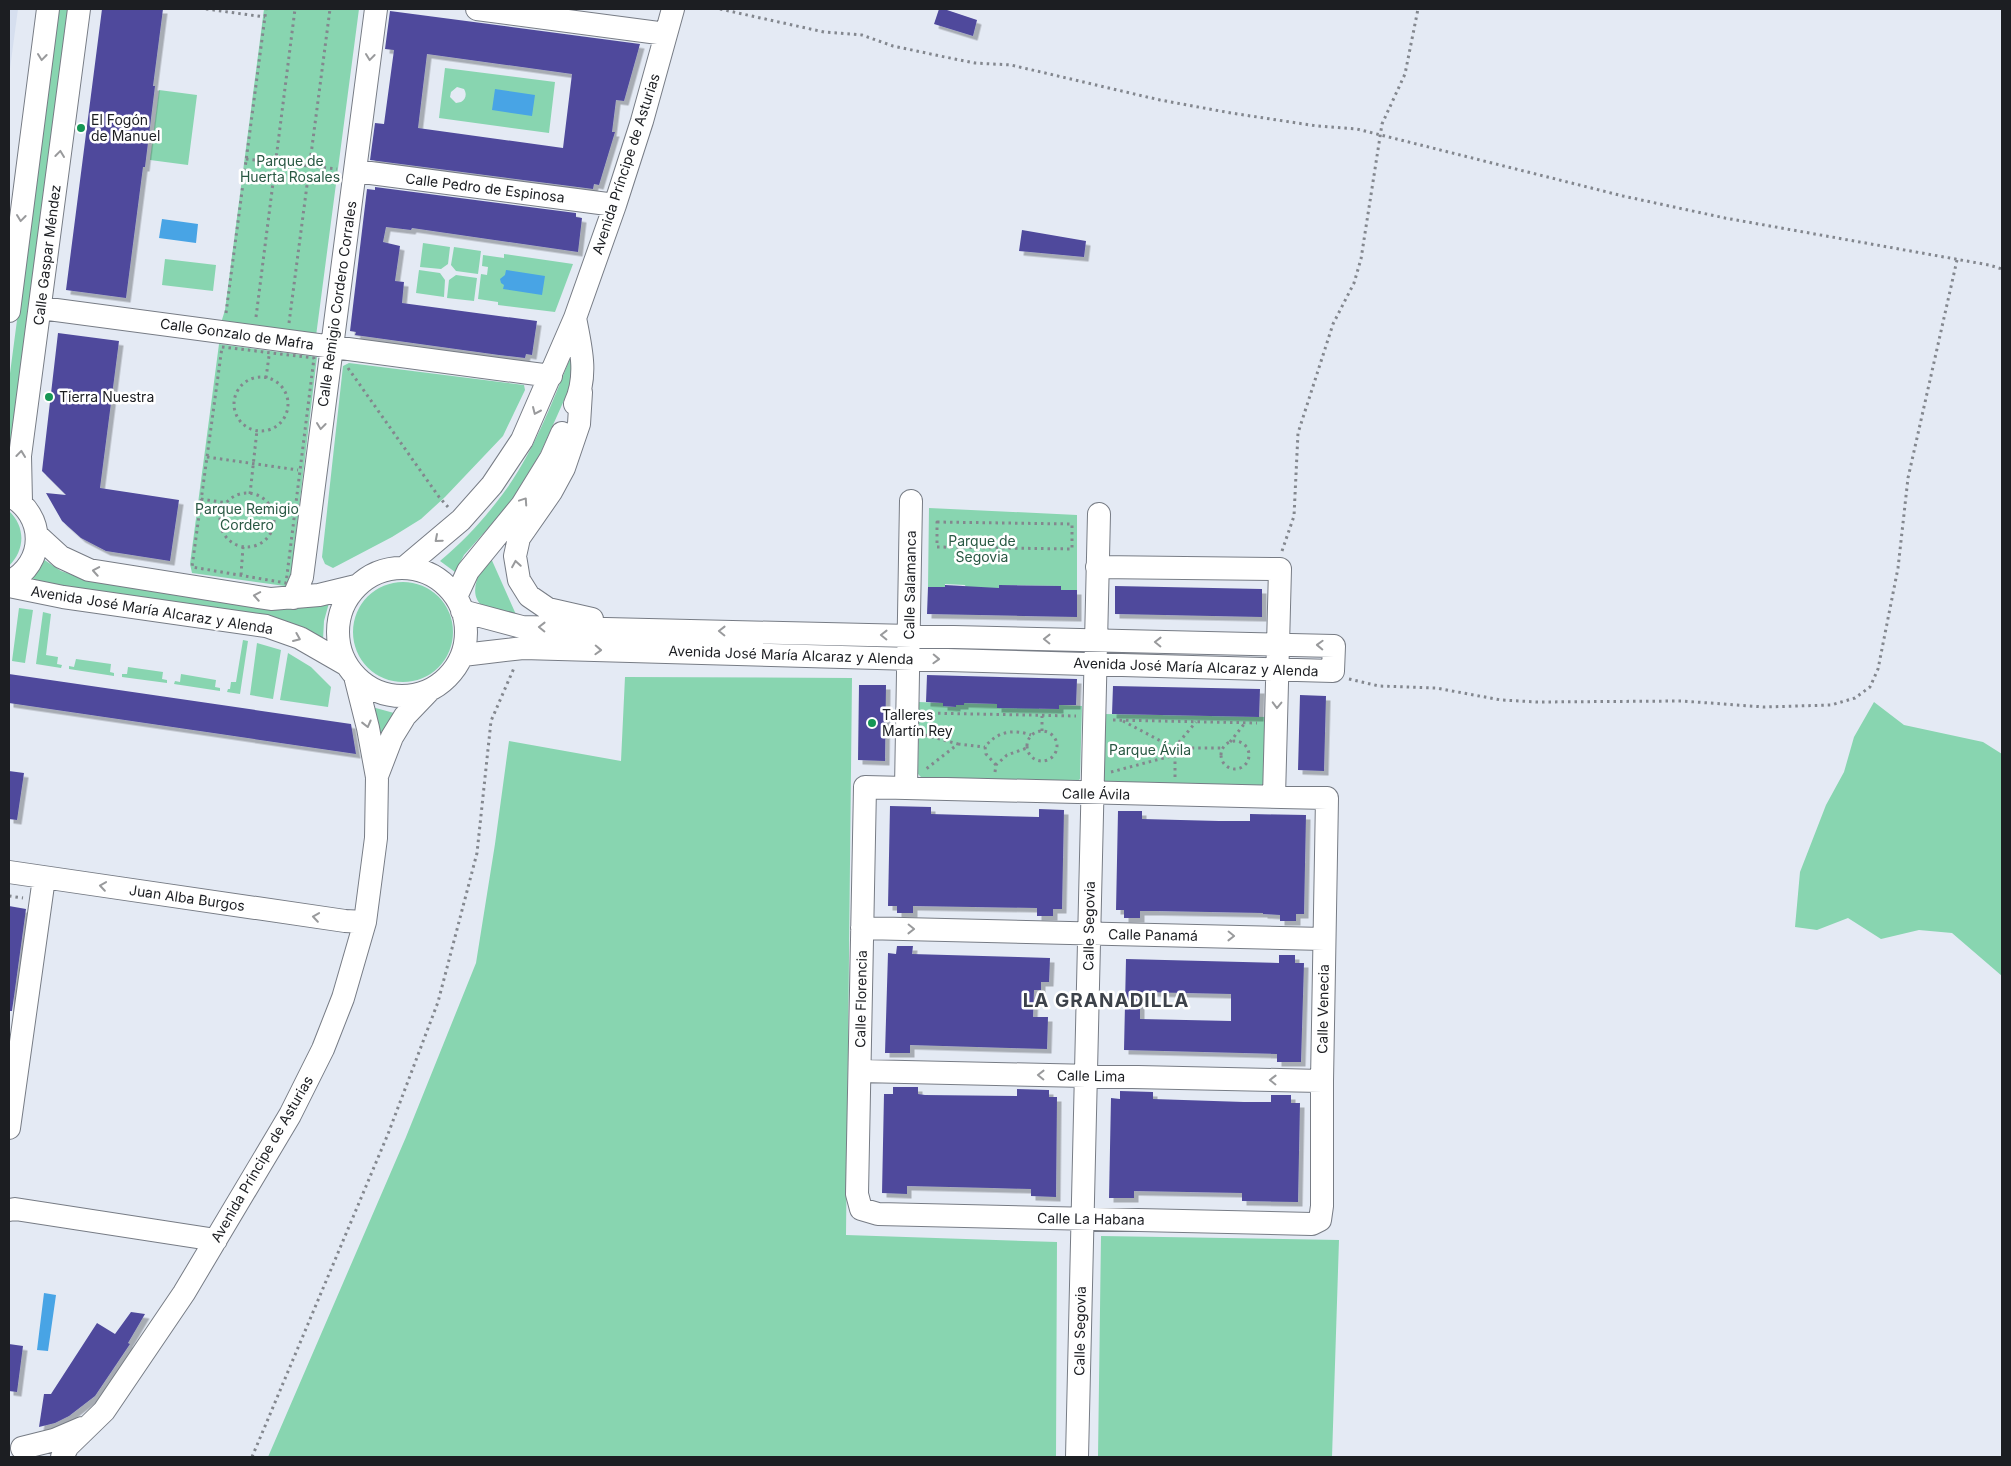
<svg xmlns="http://www.w3.org/2000/svg" width="2011" height="1466" font-family="Inter,sans-serif">
	<style>
		.built { fill: #d6dfef }
		.green { fill: #88d5b0; fill-rule: evenodd }
		.water { fill: #48a4e5 }
		.building { fill: #4f4a9c; fill-rule: evenodd; filter: url(#shadow) }
		.lines { fill: none; stroke-linecap: round; stroke-linejoin: round }
		.minor-casing { stroke: #777c85; stroke-width: 24 }
		.path { stroke: #83878e; stroke-width: 3; stroke-dasharray: 2.5 4; stroke-linecap: butt }
		.minor { stroke: #fff; stroke-width: 22 }
		.oneway { stroke: #999a9c }
		.poi-dot { fill: #169655; stroke: #fff; stroke-width: 2 }
		.labels { text-anchor: middle; stroke-width: 5; stroke-linejoin: round; paint-order: stroke }
		.poi-label { font-size: 14px; fill: #1c1e22; stroke: #fff; text-anchor: start }
		.park-label { font-size: 14px; fill: #2a5944; stroke: #fff }
		.street-label { font-size: 14px; fill: #1c1e22; stroke: #fff }
		.district-label { font-size: 19px; font-weight: bold; letter-spacing: 1px; fill: #3d424a; stroke: #fff }
	</style>
	<defs>
		<filter id="shadow"><feDropShadow dx="4.5" dy="4.5" stdDeviation="0" flood-color="#0004"/></filter>
	</defs>
	<rect width="100%" height="100%" fill="#e4eaf4"/>
	<path class="built" d="M9 9H18L9 76Z"/>
	<path class="green" d="M58 9H69L10 460 9 484V381Z
		M264 9H359L316 336 221 323 225 310Z
		M445 68 555 82 549 133 439 118ZM457 87 464 89C467 94 466 99 461 102L456 103 450 97 451 92Z
		M159 90 197 95 188 165 150 160Z
		M423 243 450 247 448 264 441 269 420 267Z
		M454 247 481 251 478 274 456 271 451 265Z
		M504 254 573 264 555 312 498 305V302L478 299 481 274 487 275 488 267 482 266 483 255 504 258Z
		M165 259 216 265 213 291 162 285Z
		M419 270 440 273 445 280 444 297 416 293Z
		M456 275 477 278 474 301 447 298 449 280Z
		M219 344 317 357 290 584 285 586 192 573 190 564Z
		M573 351 574 378 540 454 508 506 464 555 455 572 440 561C463 542 484 519 502 495 534 453 554 398 573 351Z
		M349 363 524 385 525 390 503 436 445 497 421 519 392 537 333 568 325 564 322 557 343 366Z
		M929 508 1077 515V590H1061V586L999 585V588H966L965 585 945 584V587H928Z
		M9 511C26 527 25 550 9 566Z
		M490 556 518 619C508 616 493 614 485 608 465 595 480 570 490 556Z
		M43 559 61 571 82 578 329 603 324 621 323 640 299 626 273 617 28 581Z
		M353 632a50 50 0 1 1 100 0a50 50 0 1 1-100 0Z
		M19 608 33 610 25 663 12 661Z
		M43 612 51 614 46 655 58 657 57 664 62 665 61 668 36 664Z
		M243 640 248 641 240 694 227 692 228 689H230L231 682H236Z
		M257 643 281 650 273 699 250 695Z
		M288 653 311 667 331 687 328 707 280 700Z
		M76 659 111 664 110 672 114 673V676L69 669V666L74 667Z
		M128 667 163 672 162 679 167 680V683L122 677V674H127Z
		M181 674 216 680 215 687 220 688V691L174 684 175 681 180 682Z
		M625 677 852 678 846 1235 1057 1242 1056 1457H268L406 1137 476 963 495 844 509 741 621 761Z
		M919 702 943 703V706L956 707V705H963L964 703 997 704V708L1039 705V709H1059V705L1082 706 1080 779 1074 784 923 779 918 774Z
		M1874 702 1904 725 1983 742 2002 754V976L1952 933 1919 930 1881 939 1848 918 1817 930 1795 927 1800 872 1826 805 1844 772 1854 737Z
		M372 707 394 713 382 742Z
		M1105 714 1267 717 1264 788 1104 783Z
		M1101 1236 1339 1240 1332 1457H1098Z"/>
	<path class="water" d="M495 89 535 95 532 116 492 110Z
		M162 219 198 224 196 243 159 238Z
		M506 270 545 276 542 295 503 289 504 285 501 283 500 279 505 275Z
		M44 1293 56 1295 48 1351 37 1350Z"/>
	<path class="building" d="M102 9H163L153 86H155L145 167H143L126 298 66 290Z
		M939 9H944L977 20 973 36 934 24Z
		M390 11 640 44 624 101 616 100 612 132H615L599 185 594 184 593 189 370 160 375 123 384 124 394 50 385 49ZM427 54 572 74 563 148 418 128Z
		M375 187 576 213V217L582 218 578 252 412 228 411 230 386 227 383 242 400 246 395 281 404 282 402 303 537 321 532 355 526 354 525 358 499 355 355 335 356 332 350 331 367 189 375 190Z
		M1022 230 1086 241 1084 257 1019 251Z
		M58 333 119 341 100 488 179 500 170 561 106 551 81 538 62 521 46 493 66 495 42 471Z
		M945 585 999 588V585L1061 586V590H1077V617L927 614 928 587H945Z
		M1115 586 1262 589V617L1115 614Z
		M9 674 351 724 356 754 9 703Z
		M927 675 1077 679 1076 705H1059V709L997 708V704L964 703V705H956V707L943 706V703L926 702Z
		M859 685H886L885 761 858 760Z
		M1113 686 1260 689 1259 717 1112 714Z
		M1300 695 1326 696 1324 771 1298 770Z
		M9 771 24 773 17 820 9 819Z
		M890 806 931 807V814L1039 817V809L1064 810 1062 909H1053V916H1037V908L913 906V913H897V906H888Z
		M1118 811H1142V819L1219 821H1250V814L1306 815 1304 914H1296V921H1280V915L1263 914V913L1157 911H1140V918H1124V910H1116Z
		M9 906 26 909 12 1011H9Z
		M897 946H913L912 954 1050 958 1049 982H1041V990H1034L1033 1017H1048L1047 1049 910 1045V1053H885L888 953 896 954Z
		M1279 955H1295V963H1304L1301 1062H1277V1054L1124 1050 1126 959 1279 963ZM1140 992 1231 994V1021L1140 1019Z
		M893 1087H918V1094L925 1095 1017 1096V1089L1049 1090V1097H1057L1056 1197 1031 1196V1189L992 1188 907 1186V1194L882 1193 884 1094H893Z
		M1120 1091 1153 1092V1099L1244 1102H1271V1095H1291V1103H1300L1298 1202 1242 1201V1193L1134 1191V1198H1109L1111 1098 1120 1099Z
		M131 1312 145 1314 128 1343 130 1344 95 1396 69 1416 55 1423 39 1427 44 1394H51L97 1323 115 1334Z
		M9 1344 23 1346 17 1392 9 1391Z"/>
	<g class="lines">
		<defs>
			<path id="minor" d="M477 9 666 34
				M355 171 615 205
				M41 308 551 376
				M9 311 48 9
				M581 392 579 424 564 468 551 492 519 538 515 556 519 580 529 596 548 609 592 619
				M575 404C588 376 581 348 575 318
				M9 495C46 515 46 563 9 582
				M21 502 20 456 79 9
				M37 535 61 557 89 570 271 599 319 595 356 586
				M1097 567 1280 569 1274 797
				M338 632a64 64 0 1 1 128 0a64 64 0 1 1-128 0Z
				M404 568 461 520 492 485 522 440 575 318 615 205 642 121 673 9
				M9 586 63 597 266 626 300 638 347 665
				M456 597 468 571 522 505 551 458 562 433
				M293 598 302 577 376 9
				M462 611 522 627 1334 646 1333 671 523 648 463 655
				M377 776 392 737 405 716 428 692
				M865 787 1327 798 1322 1081V1206L1320 1220 1312 1224 878 1214 861 1209 857 1194Z
				M906 788 911 501
				M9 872 345 921 365 922
				M862 928 1324 939
				M860 1071 1322 1081
				M9 1128 44 878
				M9 1210 15 1209 216 1240
				M22 1448 54 1440 82 1428
				M62 1457 68 1446 104 1411 184 1293 290 1115 323 1049 343 998 365 922 376 838 377 777 368 728 355 676
				M1077 1457 1099 514"/>
		</defs>
		<use href="#minor" class="minor-casing"/>
		<path class="path" d="M206 9 265 17
			M720 9 824 32 862 35 893 46 945 57 975 63 1011 65 1160 100 1231 113 1317 126 1357 129 1623 196 1725 218 1989 265 2002 269
			M246 159 337 169
			M226 313 266 9
			M256 317 295 9
			M289 323 330 9
			M222 347 314 358 286 583 192 567Z
			M348 368 439 497 448 507
			M234 404a27 27 0 1 1 54 0a27 27 0 1 1-54 0Z
			M266 378 269 356
			M207 457 298 470
			M220 520a27 27 0 1 1 54 0a27 27 0 1 1-54 0Z
			M250 494 257 430
			M201 499 227 503
			M271 509 291 512
			M937 522 1072 524V549L937 547Z
			M1282 551 1294 516 1298 433 1333 324 1354 283 1361 259 1382 124 1405 74 1418 9
			M241 575 243 547
			M1349 679 1379 686 1436 688 1501 700 1537 702 1682 701 1764 707 1831 705 1855 698 1870 687 1878 669 1898 568 1908 478 1957 260
			M925 713 1076 716
			M1113 720 1257 723
			M1123 721 1174 748 1196 722
			M1027 746a15 15 0 1 1 30 0a15 15 0 1 1-30 0Z
			M1042 731V716
			M925 735 958 744 926 769
			M1221 755a14 14 0 1 1 28 0a14 14 0 1 1-28 0Z
			M1230 742 1245 723
			M958 744 985 747
			M1175 755V777
			M996 765 986 754 985 747C997 731 1014 729 1031 735
			M995 772 996 765 1007 755 1027 748
			M1111 772 1175 755 1174 748H1223
			M9 896 23 898
			M252 1457 388 1134 438 1002 477 853 491 721 514 668"/>
		<use href="#minor" class="minor"/>
	</g>
	<defs><path id="oneway-chevron" d="M-2-3.5L2.5 0L-2 3.5" fill="none" stroke-width="1.6" stroke-linecap="round" stroke-linejoin="round" transform="scale(1.25)"/></defs>
	<g class="oneway">
		<use href="#oneway-chevron" transform="translate(42 57) rotate(97)"/>
		<use href="#oneway-chevron" transform="translate(370 57) rotate(97)"/>
		<use href="#oneway-chevron" transform="translate(60 154) rotate(-83)"/>
		<use href="#oneway-chevron" transform="translate(21 218) rotate(97)"/>
		<use href="#oneway-chevron" transform="translate(536 411) rotate(114)"/>
		<use href="#oneway-chevron" transform="translate(321 426) rotate(97)"/>
		<use href="#oneway-chevron" transform="translate(21 454) rotate(-84)"/>
		<use href="#oneway-chevron" transform="translate(524 501) rotate(-56)"/>
		<use href="#oneway-chevron" transform="translate(438 539) rotate(139)"/>
		<use href="#oneway-chevron" transform="translate(516 564) rotate(-99)"/>
		<use href="#oneway-chevron" transform="translate(96 571) rotate(-170)"/>
		<use href="#oneway-chevron" transform="translate(257 596) rotate(-170)"/>
		<use href="#oneway-chevron" transform="translate(542 627) rotate(-179)"/>
		<use href="#oneway-chevron" transform="translate(722 631) rotate(-179)"/>
		<use href="#oneway-chevron" transform="translate(884 635) rotate(-179)"/>
		<use href="#oneway-chevron" transform="translate(297 638) rotate(23)"/>
		<use href="#oneway-chevron" transform="translate(1047 639) rotate(-179)"/>
		<use href="#oneway-chevron" transform="translate(1158 642) rotate(-179)"/>
		<use href="#oneway-chevron" transform="translate(1320 645) rotate(-178)"/>
		<use href="#oneway-chevron" transform="translate(598 650) rotate(2)"/>
		<use href="#oneway-chevron" transform="translate(936 659) rotate(2)"/>
		<use href="#oneway-chevron" transform="translate(1277 705) rotate(91)"/>
		<use href="#oneway-chevron" transform="translate(367 724) rotate(76)"/>
		<use href="#oneway-chevron" transform="translate(103 886) rotate(-172)"/>
		<use href="#oneway-chevron" transform="translate(316 917) rotate(-172)"/>
		<use href="#oneway-chevron" transform="translate(911 929) rotate(1)"/>
		<use href="#oneway-chevron" transform="translate(1231 936) rotate(1)"/>
		<use href="#oneway-chevron" transform="translate(1041 1075) rotate(-179)"/>
		<use href="#oneway-chevron" transform="translate(1273 1080) rotate(-179)"/>
	</g>
	<g class="poi-dot">
		<circle cx="81" cy="128" r="5"/>
		<circle cx="49" cy="397" r="5"/>
		<circle cx="872" cy="723" r="5"/>
	</g>
	<g class="labels">
		<g class="poi-label">
			<text x="91" y="125">El Fogón<tspan x="91" dy="16">de Manuel</tspan></text>
			<text x="59" y="402">Tierra Nuestra</text>
			<text x="882" y="720">Talleres<tspan x="882" dy="16">Martín Rey</tspan></text>
		</g>
		<g class="park-label">
			<text x="290" y="166">Parque de<tspan x="290" dy="16">Huerta Rosales</tspan></text>
			<text x="247" y="514">Parque Remigio<tspan x="247" dy="16">Cordero</tspan></text>
			<text x="982" y="546">Parque de<tspan x="982" dy="16">Segovia</tspan></text>
			<text x="1150" y="755">Parque Ávila</text>
		</g>
		<g class="street-label">
			<text transform="translate(626 164) rotate(-72)" y="5">Avenida Príncipe de Asturias</text>
			<text transform="translate(485 188) rotate(7)" y="5">Calle Pedro de Espinosa</text>
			<text transform="translate(47 255) rotate(-83)" y="5">Calle Gaspar Méndez</text>
			<text transform="translate(337 304) rotate(-82)" y="5">Calle Remigio Cordero Corrales</text>
			<text transform="translate(237 334) rotate(8)" y="5">Calle Gonzalo de Mafra</text>
			<text transform="translate(910 585) rotate(-89)" y="5">Calle Salamanca</text>
			<text transform="translate(152 610) rotate(9)" y="5">Avenida José María Alcaraz y Alenda</text>
			<text transform="translate(791 655) rotate(2)" y="5">Avenida José María Alcaraz y Alenda</text>
			<text transform="translate(1196 667) rotate(2)" y="5">Avenida José María Alcaraz y Alenda</text>
			<text transform="translate(1096 794) rotate(1)" y="5">Calle Ávila</text>
			<text transform="translate(187 898) rotate(8)" y="5">Juan Alba Burgos</text>
			<text transform="translate(1089 926) rotate(-89)" y="5">Calle Segovia</text>
			<text transform="translate(1153 935) rotate(1)" y="5">Calle Panamá</text>
			<text transform="translate(861 999) rotate(-89)" y="5">Calle Florencia</text>
			<text transform="translate(1323 1009) rotate(-89)" y="5">Calle Venecia</text>
			<text transform="translate(1091 1076) rotate(1)" y="5">Calle Lima</text>
			<text transform="translate(262 1159) rotate(-60)" y="5">Avenida Príncipe de Asturias</text>
			<text transform="translate(1091 1219) rotate(1)" y="5">Calle La Habana</text>
			<text transform="translate(1080 1331) rotate(-89)" y="5">Calle Segovia</text>
		</g>
		<g class="district-label">
			<text x="1106" y="1007">LA GRANADILLA</text>
		</g>
	</g>
	<rect width="2011" height="1466" fill="none" stroke="#1c1e22" stroke-width="20"/>
</svg>
